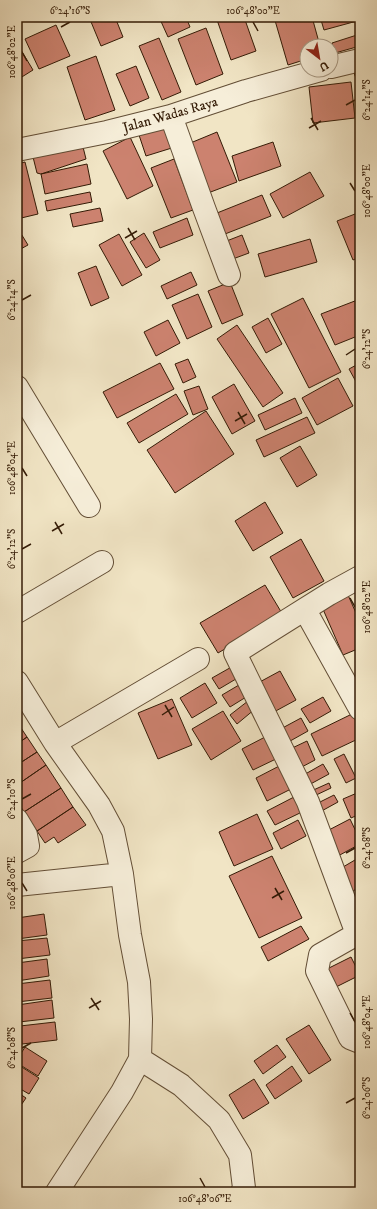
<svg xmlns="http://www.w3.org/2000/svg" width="377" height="1209" font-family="'IM FELL DW Pica',serif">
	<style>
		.building { fill: #cc826f; stroke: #341b06 }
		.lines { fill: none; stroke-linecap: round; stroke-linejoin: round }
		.street-casing { stroke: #634e36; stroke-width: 24 }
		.street { stroke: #f6eed9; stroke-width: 22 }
		.ticks { fill: none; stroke: #341b06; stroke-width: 1.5 }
		.labels { text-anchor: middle; stroke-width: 3; stroke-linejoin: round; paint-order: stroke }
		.street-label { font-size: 14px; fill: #341b06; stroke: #f6eed9 }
		.neatline { fill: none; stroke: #341b06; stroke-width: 1.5 }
		.ticks-label { font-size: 10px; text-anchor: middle; fill: #341b06 }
	</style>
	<rect width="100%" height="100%" fill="#f1e5c5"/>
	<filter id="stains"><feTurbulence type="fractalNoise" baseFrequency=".005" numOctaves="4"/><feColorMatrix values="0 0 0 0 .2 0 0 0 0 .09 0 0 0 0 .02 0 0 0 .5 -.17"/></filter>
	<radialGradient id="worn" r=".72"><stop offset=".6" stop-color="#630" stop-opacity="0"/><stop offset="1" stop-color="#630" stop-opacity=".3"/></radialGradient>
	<path class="building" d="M89 17H115L123 37 101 46Z
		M159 17H186L190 27 168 37Z
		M216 17H244L256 51 231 60Z
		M274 17H312L320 46H307V59L288 65Z
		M330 17H355L357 21 324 30 321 20Z
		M56 25 70 56 39 69 25 39Z
		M206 28 223 74 196 85 178 39Z
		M360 34V46L335 53 332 43Z
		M159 38 181 92 162 100 139 46Z
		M18 45 33 70 17 80V46Z
		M96 56 115 110 85 120 67 67Z
		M136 66 149 98 130 106 116 74Z
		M360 71V86H359L354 73Z
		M351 82 355 118 313 123 309 87Z
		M165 122 175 147 146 156 137 129Z
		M217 132 237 182 208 193 188 144Z
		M130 137 153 186 127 199 103 151Z
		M273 142 281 166 239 181 232 156Z
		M82 143 86 159 41 174 37 173 33 157Z
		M174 159 193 210 171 218 151 168Z
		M25 162 38 214 17 219V164Z
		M87 164 91 184 45 194 41 174Z
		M310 172 324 196 283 218 270 194Z
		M90 192 92 202 47 211 45 201Z
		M262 195 271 216 225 234 217 213Z
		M100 208 103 221 73 227 70 214Z
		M355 214 360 225V257L353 260 337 221Z
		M187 218 193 235 160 248 153 232Z
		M20 232 28 245 17 251V234Z
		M144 233 160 260 146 268 130 242Z
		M119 234 142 275 122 286 99 245Z
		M242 235 249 253 230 260 224 242Z
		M310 239 317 262 265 277 258 254Z
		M96 266 109 298 91 306 78 273Z
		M191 272 197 285 167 299 161 286Z
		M230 282 243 315 222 324 208 291Z
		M198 294 212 327 187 339 172 305Z
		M303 298 341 372 309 388 271 314Z
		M360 299V335L335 345 321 314Z
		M268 318 282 344 266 353 252 327Z
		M168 320 180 343 156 356 144 332Z
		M237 325 283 393 263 407 217 339Z
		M188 359 196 377 183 383 175 364Z
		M160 363 174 389 117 418 103 392Z
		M360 363V389L349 369Z
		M338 378 353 406 317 425 302 398Z
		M234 384 255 421 232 434 212 397Z
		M199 386 208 409 193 415 184 391Z
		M176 394 188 414 139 443 127 423Z
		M295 398 302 413 265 430 258 415Z
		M206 411 234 454 175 493 147 450Z
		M307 417 315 433 264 457 256 440Z
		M300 446 317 475 297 487 280 458Z
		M265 502 283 533 253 551 235 521Z
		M301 539 324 581 293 598 270 557Z
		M265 585 283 615 218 653 200 623Z
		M348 595 360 622V648L343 655 322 607Z
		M235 665 241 676 219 689 212 678Z
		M280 671 296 700 272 713 256 684Z
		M244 682 251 694 230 707 222 695Z
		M205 683 217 703 192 718 180 698Z
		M323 697 331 711 310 723 301 709Z
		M172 699 192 745 158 759 138 713Z
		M248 701 255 709 237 724 230 715Z
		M223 711 241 741 211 760 192 729Z
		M354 713 360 725V738L322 756 311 734Z
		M301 718 308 731 283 745 275 732Z
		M17 722 27 737 17 744Z
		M267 736 278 758 253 770 242 749Z
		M27 737 37 752 17 765V744Z
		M307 741 315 760 298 769 288 750Z
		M37 752 46 765 17 785V765Z
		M344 754 356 778 346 783 334 759Z
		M285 763 297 786 267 801 256 778Z
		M323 764 329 774 305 787 300 777Z
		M46 765 61 788 24 812 17 801V785Z
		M329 783 331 788 312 797 309 792Z
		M61 788 73 807 37 831 24 812Z
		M357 793 360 801V814L351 818 343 799Z
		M334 795 338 802 318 813 314 805Z
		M294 797 302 812 275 825 267 811Z
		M73 807 86 825 58 843 54 837 45 843 37 831Z
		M257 814 273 849 234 866 219 832Z
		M350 819 360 840V844L338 856 325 832Z
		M298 820 306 836 281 849 273 833Z
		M272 856 302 918 259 938 229 876Z
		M360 857V887L351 892 338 870Z
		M360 892V924L347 899Z
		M44 914 47 935 17 939V918Z
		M301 926 309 939 268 961 261 947Z
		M47 938 50 955 17 959V941Z
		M351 957 360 975 330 990 321 972Z
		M47 959 49 976 17 981V963Z
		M50 980 52 998 17 1002V984Z
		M52 1000 54 1018 19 1022 17 1005Z
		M55 1022 57 1040 22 1044 20 1026Z
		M309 1025 331 1060 309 1074 286 1039Z
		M277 1045 286 1057 263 1074 254 1061Z
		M25 1047 47 1061 38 1076 17 1063V1060Z
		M17 1064 39 1078 29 1094 17 1087Z
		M292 1066 302 1081 275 1099 266 1085Z
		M254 1079 269 1103 243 1119 229 1095Z
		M17 1092 26 1098 17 1111Z"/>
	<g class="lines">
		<defs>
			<path id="street" d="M331 67 360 60
				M171 116 204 208 229 275
				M17 150 107 132 171 116 246 91 321 70
				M17 387 89 506
				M360 577 329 594 235 653 308 802 357 934 320 955 317 971 350 1038 360 1042
				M305 610 360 709
				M17 612 102 562
				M17 682 55 743 99 805 113 831 122 874
				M55 743 198 659
				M17 820 26 835 28 846 17 852
				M17 885 122 874 130 935 139 982 141 1019 140 1059 122 1092 57 1192
				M140 1059 181 1085 219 1120 240 1155 244 1188 242 1192"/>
		</defs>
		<use href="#street" class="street-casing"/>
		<use href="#street" class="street"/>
	</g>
	<path class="ticks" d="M253 22 258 31M61 27 70 22M22 52 27 61M346 105 355 100M311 118 318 130M309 128 321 121M350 183 355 191M128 228 135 240M125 238 137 231M22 300 31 295M346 355 355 349M238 412 245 424M235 421 247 414M22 468 27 476M55 522 62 534M52 531 64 524M22 549 31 544M350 598 355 607M165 705 172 717M162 715 174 707M22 799 31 794M346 853 355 848M22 883 27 891M275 888 282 900M272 898 284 891M91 998 99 1010M89 1008 101 1001M350 1013 355 1022M22 1048 31 1043M346 1103 355 1098M200 1178 205 1187"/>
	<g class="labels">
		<g class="street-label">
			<text transform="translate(170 114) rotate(-16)" y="5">Jalan Wadas Raya</text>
		</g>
	</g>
	<rect width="377" height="1209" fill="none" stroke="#f1e5c5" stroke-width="44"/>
	<g transform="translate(319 58) rotate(149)"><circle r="19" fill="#f6eed9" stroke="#a89a85"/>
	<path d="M0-3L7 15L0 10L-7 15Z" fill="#8f2418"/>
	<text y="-6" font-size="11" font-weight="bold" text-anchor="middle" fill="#341b06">U</text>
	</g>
	<rect x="22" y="22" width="333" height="1165" class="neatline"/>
	<g class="ticks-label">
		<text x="70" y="14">6°24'16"S</text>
		<text x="253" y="14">106°48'00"E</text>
		<text transform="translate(11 52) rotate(-90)" y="4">106°48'02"E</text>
		<text transform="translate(366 100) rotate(-90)" y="4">6°24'14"S</text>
		<text transform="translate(366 191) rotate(-90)" y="4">106°48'00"E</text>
		<text transform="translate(11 300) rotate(-90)" y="4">6°24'14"S</text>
		<text transform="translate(366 349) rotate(-90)" y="4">6°24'12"S</text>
		<text transform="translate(11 468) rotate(-90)" y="4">106°48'04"E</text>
		<text transform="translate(11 549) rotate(-90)" y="4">6°24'12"S</text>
		<text transform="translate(366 607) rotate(-90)" y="4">106°48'02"E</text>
		<text transform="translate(11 799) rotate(-90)" y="4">6°24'10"S</text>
		<text transform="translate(366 848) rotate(-90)" y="4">6°24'08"S</text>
		<text transform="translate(11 883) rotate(-90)" y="4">106°48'06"E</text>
		<text transform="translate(366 1022) rotate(-90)" y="4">106°48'04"E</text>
		<text transform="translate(11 1048) rotate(-90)" y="4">6°24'08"S</text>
		<text transform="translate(366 1098) rotate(-90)" y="4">6°24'06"S</text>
		<text x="205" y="1202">106°48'06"E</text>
	</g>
	<rect width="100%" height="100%" filter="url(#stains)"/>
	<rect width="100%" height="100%" fill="url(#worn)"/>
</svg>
